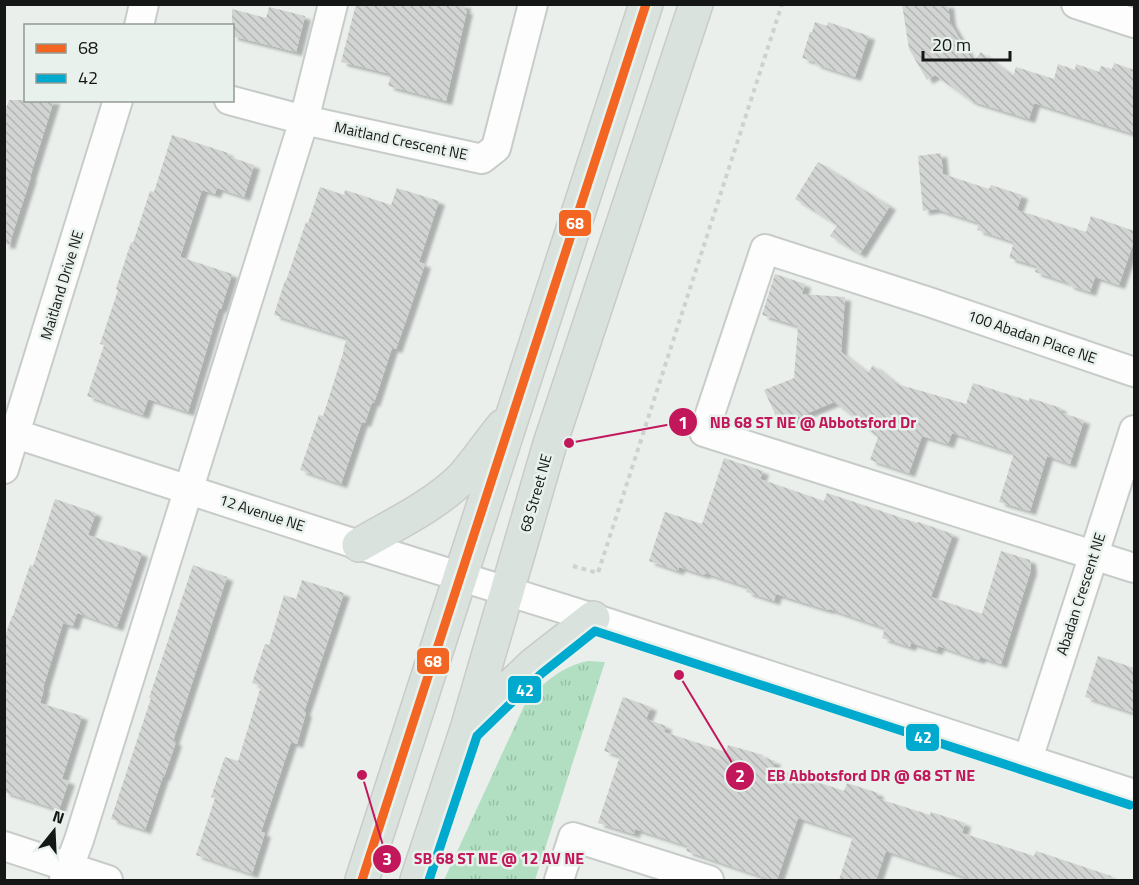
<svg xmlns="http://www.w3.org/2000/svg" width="1139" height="885" font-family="'Titillium Web',sans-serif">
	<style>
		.park { fill: url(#park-tufts) }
		.building { fill: url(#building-back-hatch); filter: url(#shadow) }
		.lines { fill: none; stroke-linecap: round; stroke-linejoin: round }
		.minor-casing { stroke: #c8ccc9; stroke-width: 32 }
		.major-casing { stroke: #c9cbc9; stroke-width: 36 }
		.path { stroke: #cfd0cf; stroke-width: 4; stroke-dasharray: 4.5 4.5; stroke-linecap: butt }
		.minor { stroke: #fcfdfc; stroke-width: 28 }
		.major { stroke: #dae2de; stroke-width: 33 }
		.bus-1-casing { stroke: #e8f1eb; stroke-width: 14 }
		.bus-2-casing { stroke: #e8f1eb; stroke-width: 14 }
		.bus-1 { stroke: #f26522; stroke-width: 9 }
		.bus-2 { stroke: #00a9ce; stroke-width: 9 }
		.labels { text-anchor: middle; stroke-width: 5; stroke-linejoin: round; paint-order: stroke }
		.street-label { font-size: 15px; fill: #141715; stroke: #e8f1eb }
		.leader { fill: none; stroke: #c2185b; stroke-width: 2 }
		.callout-dot { fill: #c2185b; stroke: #e8f1eb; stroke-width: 2 }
		.mark-label { font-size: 18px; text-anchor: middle; font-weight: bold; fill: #fff }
		.callout-label { font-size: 16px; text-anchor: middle; font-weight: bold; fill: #c2185b; stroke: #e8f1eb; stroke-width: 5; stroke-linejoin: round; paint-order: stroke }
		.line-badge { stroke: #e8f1eb; stroke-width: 2 }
		.badge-label { font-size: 16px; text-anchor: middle; font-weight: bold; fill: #fff }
	</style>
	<defs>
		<pattern id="park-tufts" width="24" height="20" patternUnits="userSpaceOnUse" patternTransform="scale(1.5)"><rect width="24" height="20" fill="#b2dfc2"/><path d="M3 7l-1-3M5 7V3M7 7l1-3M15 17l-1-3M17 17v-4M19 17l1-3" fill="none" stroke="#98bfa6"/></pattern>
		<pattern id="building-back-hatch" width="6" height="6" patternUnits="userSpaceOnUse" patternTransform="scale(1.5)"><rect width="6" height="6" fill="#d1d4d2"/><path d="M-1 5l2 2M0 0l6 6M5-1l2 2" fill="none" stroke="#b3b5b3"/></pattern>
		<filter id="shadow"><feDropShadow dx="6" dy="4" stdDeviation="1.5" flood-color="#0004"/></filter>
	</defs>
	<rect width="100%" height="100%" fill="#eaefec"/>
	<path class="park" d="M588 661 605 662 535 880H444L525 704C541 684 562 666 588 661Z"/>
	<path class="building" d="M356 4H465L464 10H467L446 101 388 86 391 74 341 62Z
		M902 4H948L950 22 973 62 981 52 1013 76 1016 67 1054 79 1058 64 1075 70 1076 64 1099 72 1101 66 1112 69 1114 63 1134 70V134L1034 103 1029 119 971 101 935 75 927 80 909 49Z
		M269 7 305 16 296 52 232 36V9L266 18Z
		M815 22 827 26 828 22 869 36 855 77 815 64V62L802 58 810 32H812Z
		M9 100H54L30 177H31L9 245 4 244V114Z
		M172 135 228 153 227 156 254 165 244 197 217 188 215 194 202 190 180 257 232 274 221 309 219 308 188 412 148 399 143 415 87 396 104 345 100 344 118 290 116 289 131 242 133 243 150 191 154 192Z
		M941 153 943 174 989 189 991 185 1022 195 1017 210 1086 232 1091 216 1134 231V241L1119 285 1095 277 1090 292 1068 285 1069 283 1035 272 1037 266 1009 258 1014 242 977 230 979 223 936 209 923 211 918 156Z
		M818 162 890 206 860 254 830 236 837 225 795 199Z
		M320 187 344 195 345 190 391 205 397 188 439 201 419 262 425 264 410 309 396 349 392 348 374 403 372 402 365 423 362 422 341 484 300 470 319 415 323 416 344 350H343L347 338 274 315 285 280 286 281 306 222 308 223Z
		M775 274 805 284 802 294 845 297 841 352 868 373 873 365 897 384 966 404 973 383 1029 401 1030 398 1061 408 1059 412 1084 420 1070 464 1047 456 1030 511 999 502 1014 453 952 433 948 444 922 436 909 473 870 460 878 437 834 402 780 425 764 390 794 378 798 326 762 315Z
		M724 458 763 471 760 479 824 501 827 493 917 523 918 522 953 534 931 597 982 614 1001 551 1030 560 1031 570 1001 664 980 657 979 660 938 646 937 651 911 643 910 647 882 638 885 628 829 609 828 610 776 594 774 601 746 592 748 587 705 573 704 575 679 567 678 571 649 561 665 512 702 524Z
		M55 499 96 513 88 535 142 553 117 627 77 613 73 626 63 623 43 688 44 689 40 703 82 716 62 779 69 781 59 810 4 792V639L12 616H13L30 565 33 566Z
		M193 565 227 577 173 741 176 742 164 777 163 776 145 830 111 819 151 698H149Z
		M302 580 344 593 304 712 306 713 297 744 291 742 261 832 265 833 252 874 196 855 215 798 211 797 225 757 238 761 261 686 252 683 265 644 269 645 284 595 296 599Z
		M1098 656 1134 668V713L1085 697Z
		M623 697 651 707 646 719 666 726 664 732 726 752 728 745 763 755 762 757 775 761 773 767 844 791 847 783 878 793 876 798 930 815 931 812 965 823 962 833 1034 856 1036 851 1111 876 1110 880H974L886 851 876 880H839L853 836 798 818 777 880H772L686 851 688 846 635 829 634 834 598 823 620 756 604 751Z"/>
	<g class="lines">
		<defs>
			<path id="minor" d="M1076 4 1134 23
				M139 26 144 4
				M229 100 304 120 482 159 496 148 533 4
				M1134 372 929 302 765 249 704 432 1134 568
				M16 434 359 545 593 618 1134 794
				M4 469 118 100
				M1028 759 1134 430
				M4 846 108 880
				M64 880 79 840 304 120 333 4
				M559 880 573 837 709 880"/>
			<path id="major" d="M359 545C393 525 436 505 463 477 477 461 489 443 503 426
				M468 727 533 665 593 618
				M362 880 646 4
				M417 880 467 729 549 447 696 4"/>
		</defs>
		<use href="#minor" class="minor-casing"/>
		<use href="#major" class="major-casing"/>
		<path class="path" d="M573 566 598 573 782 4"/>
		<use href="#minor" class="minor"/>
		<use href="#major" class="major"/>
		<defs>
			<path id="bus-1" d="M362 880 646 4"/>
			<path id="bus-2" d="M429 880 477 736 541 674 595 631 1130 805"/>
		</defs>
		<use href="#bus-1" class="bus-1-casing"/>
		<use href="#bus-2" class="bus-2-casing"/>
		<use href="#bus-1" class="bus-1"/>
		<use href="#bus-2" class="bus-2"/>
	</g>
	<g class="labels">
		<g class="street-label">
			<text transform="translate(401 141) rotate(12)" y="5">Maitland Crescent NE</text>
			<text transform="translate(62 285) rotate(-73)" y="5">Maitland Drive NE</text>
			<text transform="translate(1032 337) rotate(19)" y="5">100 Abadan Place NE</text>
			<text transform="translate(536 493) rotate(-74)" y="5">68 Street NE</text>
			<text transform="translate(262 513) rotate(18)" y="5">12 Avenue NE</text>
			<text transform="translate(1081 594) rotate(-72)" y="5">Abadan Crescent NE</text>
		</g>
	</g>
	<path class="leader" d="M569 443L683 422M679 675L740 776M362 775L387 859"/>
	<g class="callout-dot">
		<circle cx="569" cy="443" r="6"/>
		<circle cx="679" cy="675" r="6"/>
		<circle cx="362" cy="775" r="6"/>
		<circle cx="683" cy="422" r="15"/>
		<circle cx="740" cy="776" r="15"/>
		<circle cx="387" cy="859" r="15"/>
	</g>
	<g class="mark-label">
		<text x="683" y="429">1</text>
		<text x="740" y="782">2</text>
		<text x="387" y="865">3</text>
	</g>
	<g class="callout-label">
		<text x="813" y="428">NB 68 ST NE @ Abbotsford Dr</text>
		<text x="871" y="781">EB Abbotsford DR @ 68 ST NE</text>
		<text x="499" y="864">SB 68 ST NE @ 12 AV NE</text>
	</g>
	<g class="line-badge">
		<rect x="558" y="209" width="34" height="28" rx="6" fill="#f26522"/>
		<rect x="416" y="647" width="34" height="28" rx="6" fill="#f26522"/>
		<rect x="507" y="675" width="35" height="29" rx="6" fill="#00a9ce"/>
		<rect x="905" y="723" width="35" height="29" rx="6" fill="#00a9ce"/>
	</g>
	<g class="badge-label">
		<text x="575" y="229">68</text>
		<text x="433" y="667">68</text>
		<text x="525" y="696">42</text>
		<text x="923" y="743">42</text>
	</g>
	<rect width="1139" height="885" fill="none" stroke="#141715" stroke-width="12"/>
	<rect x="24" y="24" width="210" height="78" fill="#e8f1eb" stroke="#939a95" stroke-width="1.5"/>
	<rect x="36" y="44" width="30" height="9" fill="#f26522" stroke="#939a95" stroke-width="1.5"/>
	<text x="78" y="54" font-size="18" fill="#141715">68</text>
	<rect x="36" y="74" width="30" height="9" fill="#00a9ce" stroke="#939a95" stroke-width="1.5"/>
	<text x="78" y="84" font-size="18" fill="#141715">42</text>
	<g transform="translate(54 831) rotate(18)" stroke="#e8f1eb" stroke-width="4.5" paint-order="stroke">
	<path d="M0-4.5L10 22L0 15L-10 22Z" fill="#141715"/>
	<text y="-9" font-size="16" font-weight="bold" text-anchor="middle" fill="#141715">N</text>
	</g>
	<path d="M923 51v9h87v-9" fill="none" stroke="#141715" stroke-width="3"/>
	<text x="932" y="51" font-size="18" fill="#141715" stroke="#e8f1eb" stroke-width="4.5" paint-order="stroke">20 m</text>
</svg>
